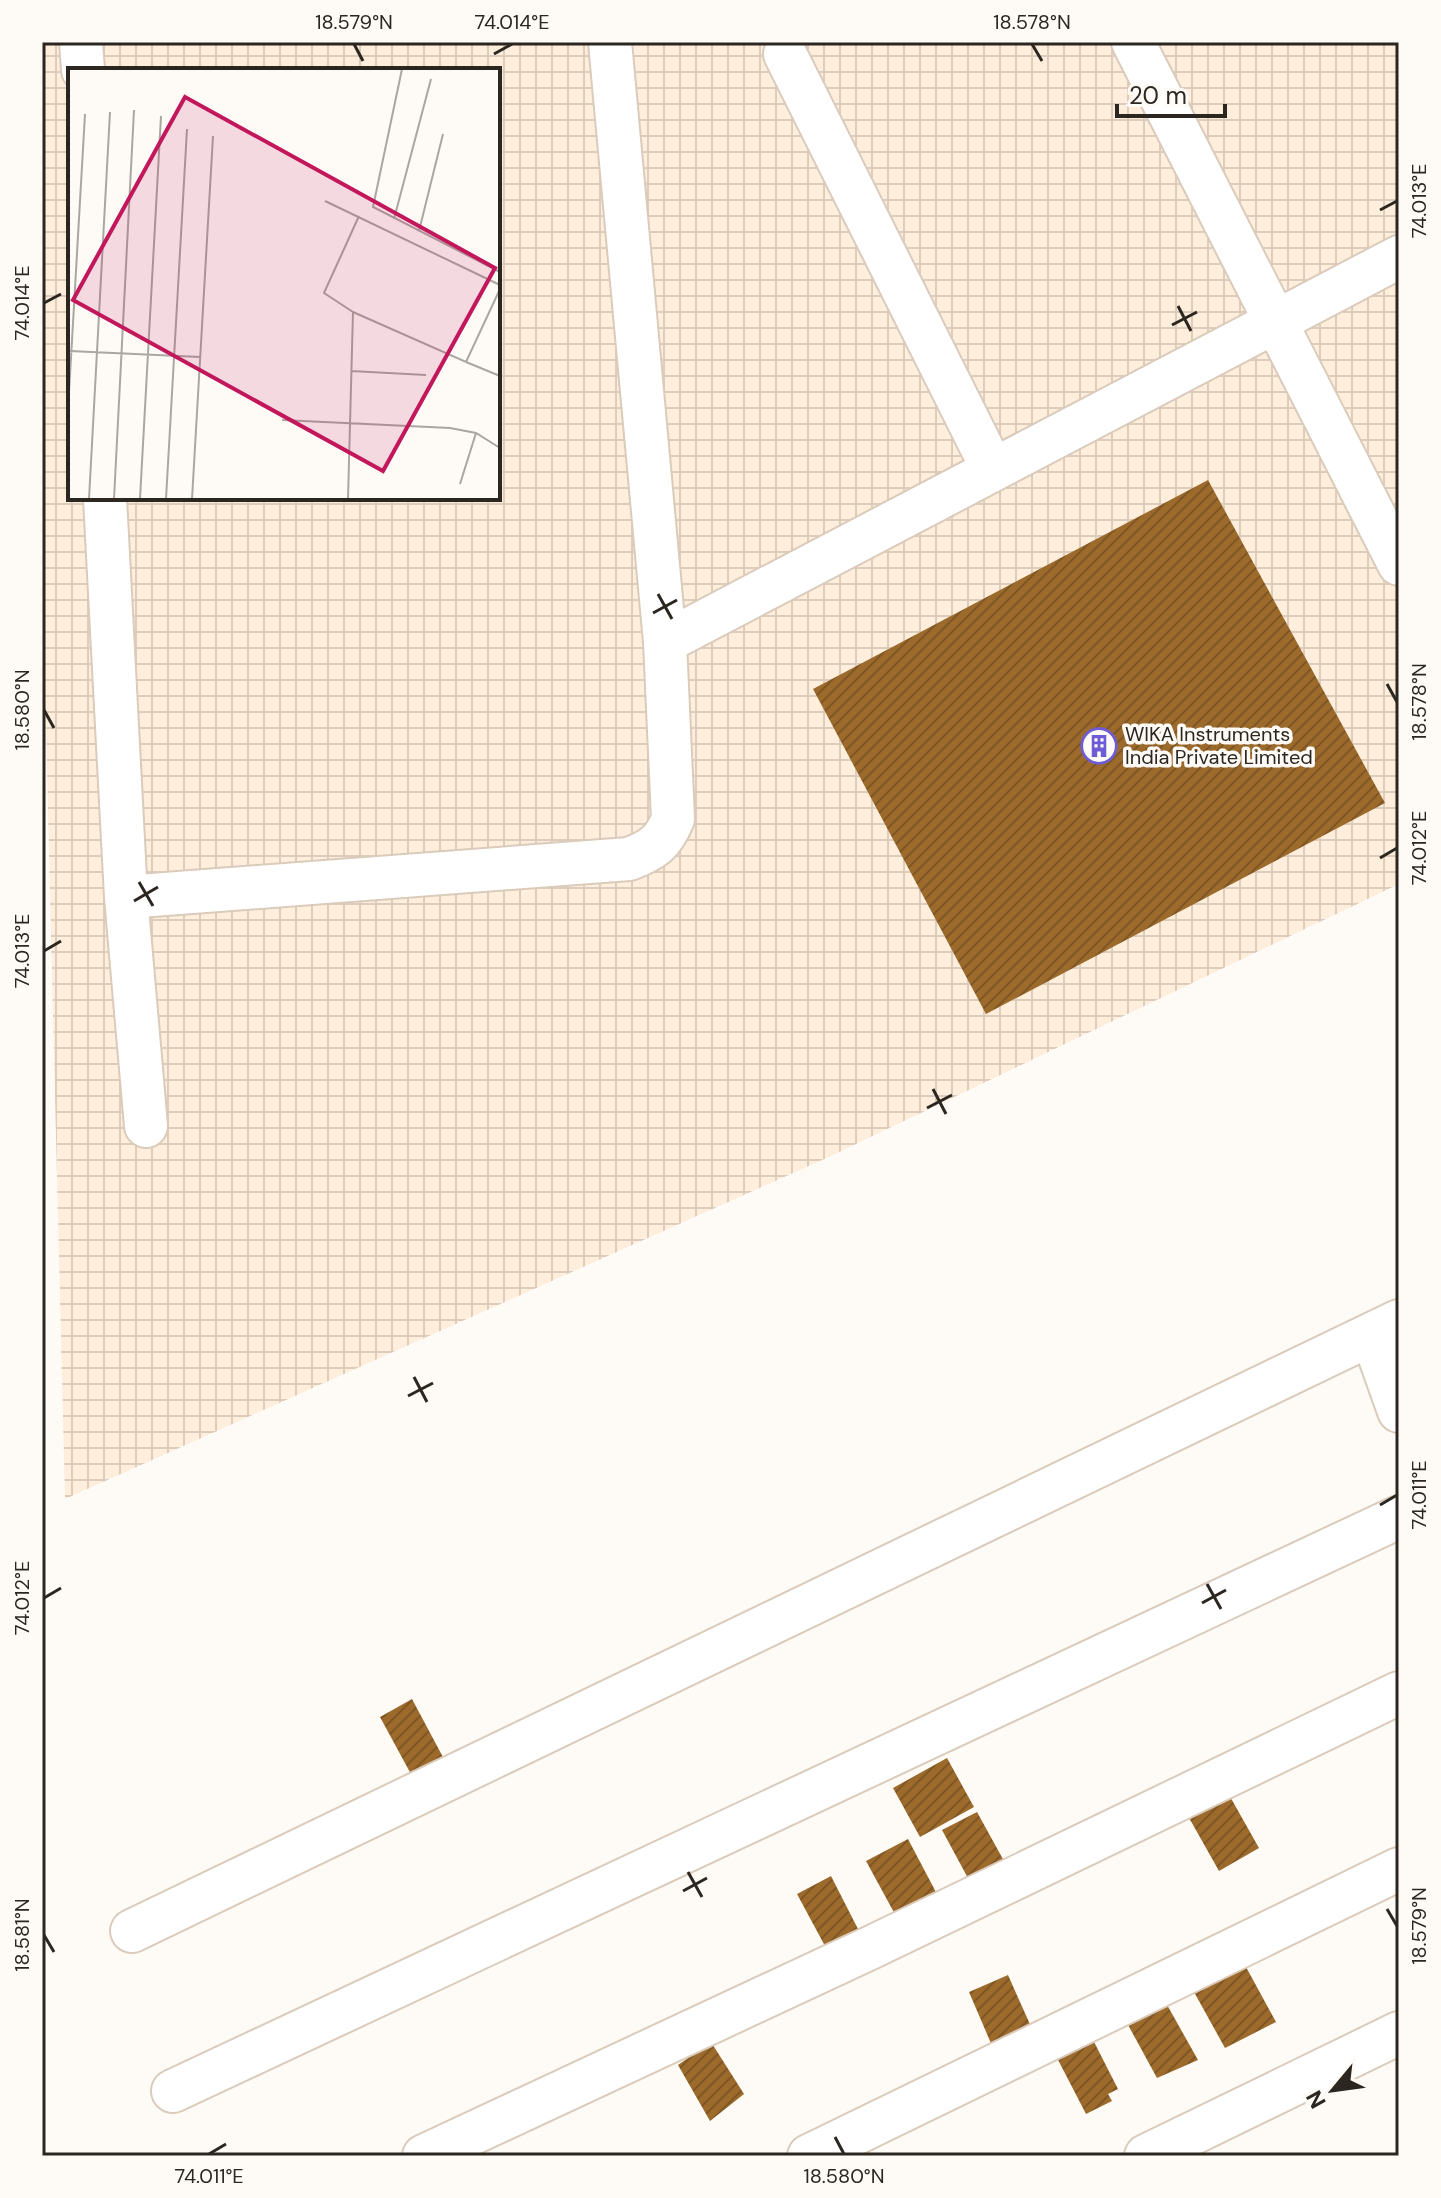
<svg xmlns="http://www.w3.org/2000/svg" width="1441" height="2198" font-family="'DM Sans',sans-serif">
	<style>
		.industrial { fill: url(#industrial-grid); fill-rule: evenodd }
		.building { fill: url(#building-hatch) }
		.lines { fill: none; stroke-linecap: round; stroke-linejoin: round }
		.minor-casing { stroke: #dacbbb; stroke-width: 46 }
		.minor { stroke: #fff; stroke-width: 42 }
		.ticks { fill: none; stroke: #2b2620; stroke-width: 3 }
		.labels { text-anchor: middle; stroke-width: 7; stroke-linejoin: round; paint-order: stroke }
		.poi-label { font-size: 20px; fill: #2b2620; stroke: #fefbf7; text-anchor: start }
		.inset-road { fill: none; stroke: #aaa6a1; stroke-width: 2 }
		.view { fill: #c2185b; fill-opacity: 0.15; stroke: #c2185b; stroke-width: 4 }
		.inset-edge { fill: none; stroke: #2b2620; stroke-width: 4 }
		.neatline { fill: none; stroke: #2b2620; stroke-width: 3 }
		.ticks-label { font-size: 20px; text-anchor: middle; fill: #2b2620 }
	</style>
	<defs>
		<pattern id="industrial-grid" width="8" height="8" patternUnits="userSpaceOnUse" patternTransform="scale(2)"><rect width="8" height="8" fill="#ffeedc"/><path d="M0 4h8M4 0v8" fill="none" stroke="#dbccbc"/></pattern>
		<pattern id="building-hatch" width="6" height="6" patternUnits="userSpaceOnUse" patternTransform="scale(2)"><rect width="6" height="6" fill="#9c6a2a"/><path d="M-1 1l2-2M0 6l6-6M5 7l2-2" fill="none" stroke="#7f5724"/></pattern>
	</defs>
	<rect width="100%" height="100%" fill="#fefbf7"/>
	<path class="industrial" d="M42 42H1399V884L831 1156 65 1499 42 570ZM70 70H498V498H70Z"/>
	<path class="building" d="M1208 480 1385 803 986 1014 813 689Z
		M412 1699 444 1759 412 1776 380 1717Z
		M947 1758 974 1807 920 1837 893 1788Z
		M1228 1793 1259 1848 1219 1871 1188 1816Z
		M977 1812 1004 1861 969 1880 942 1830Z
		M908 1839 938 1896 897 1918 866 1861Z
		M831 1876 858 1929 825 1946 797 1894Z
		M1246 1967 1276 2022 1225 2048 1194 1992Z
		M1008 1975 1033 2031 993 2048 969 1992Z
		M1166 2003 1198 2060 1157 2078 1127 2023Z
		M1091 2036 1118 2089 1108 2094 1112 2101 1086 2114 1055 2054Z
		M711 2042 744 2094 710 2121 678 2065Z"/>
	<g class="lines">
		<defs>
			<path id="minor" d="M81 42 83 70
				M610 42 665 642
				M1133 42 1399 564
				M785 54 993 470
				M105 498 126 897 146 1126
				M126 897 629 859C653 850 663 843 673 819L665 642 1399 257
				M1372 1335 1399 1411
				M132 1931 1399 1321
				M173 2091 1399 1517
				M424 2156 870 1948 1399 1693
				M809 2156 1399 1869
				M1146 2156 1399 2033"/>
		</defs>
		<use href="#minor" class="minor-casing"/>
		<use href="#minor" class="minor"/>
	</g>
	<path class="ticks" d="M354 44 363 61M1032 44 1042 61M494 54 512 44M1380 210 1397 201M44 303 61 294M1178 306 1191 331M1172 325 1197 312M658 594 672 619M653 613 677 600M1387 684 1397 702M44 710 54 728M1380 858 1397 848M139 882 153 906M134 901 158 887M44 951 61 941M933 1089 946 1114M927 1108 952 1095M414 1377 427 1402M408 1396 433 1383M1380 1505 1397 1495M1207 1584 1221 1609M44 1598 61 1588M1202 1603 1226 1590M688 1872 702 1897M683 1891 707 1878M1387 1909 1397 1926M44 1935 54 1952M835 2137 844 2154M209 2154 226 2144"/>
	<defs>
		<symbol id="building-ring" viewBox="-11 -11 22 22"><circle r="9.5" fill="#fefbf7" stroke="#6e5cd6" stroke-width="1.5"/><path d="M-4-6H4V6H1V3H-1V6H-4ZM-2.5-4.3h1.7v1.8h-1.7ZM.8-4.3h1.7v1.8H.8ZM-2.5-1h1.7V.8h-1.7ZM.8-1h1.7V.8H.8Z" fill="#6e5cd6"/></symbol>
	</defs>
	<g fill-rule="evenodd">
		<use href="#building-ring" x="1079" y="726" width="40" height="40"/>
	</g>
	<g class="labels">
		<g class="poi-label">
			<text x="1125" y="741">WIKA Instruments<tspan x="1125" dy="23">India Private Limited</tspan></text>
		</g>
	</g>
	<g transform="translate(68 68)">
		<rect width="432" height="432" fill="#fefbf7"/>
		<path class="inset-road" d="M334 1 305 139 432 204M257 133 432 217M326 151 363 11M351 163 375 66M285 244 398 294 432 221M2 283 132 289M398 294 432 308M283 303 358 307M0 342 17 46M214 352 382 360 408 365 432 380M392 416 408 365M21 431 42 44M46 431 66 42M72 431 93 48M98 431 119 61M124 431 145 68M280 431 285 244 256 225 291 148"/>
		<path class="view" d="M117 29 427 200 315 403 5 232Z"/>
		<rect width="432" height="432" class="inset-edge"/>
	</g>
	<rect width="1441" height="2198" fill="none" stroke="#fefbf7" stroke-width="88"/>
	<g transform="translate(1333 2090) rotate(241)" stroke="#fefbf7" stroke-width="6" paint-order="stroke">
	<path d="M0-6L14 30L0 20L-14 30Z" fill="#2b2620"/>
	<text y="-12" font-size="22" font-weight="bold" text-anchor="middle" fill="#2b2620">N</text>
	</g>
	<path d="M1117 104v12h108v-12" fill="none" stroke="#2b2620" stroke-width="4"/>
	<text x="1129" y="104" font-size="24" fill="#2b2620" stroke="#fefbf7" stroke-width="6" paint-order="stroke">20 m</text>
	<rect x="44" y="44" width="1353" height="2110" class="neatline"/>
	<g class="ticks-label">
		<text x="354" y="29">18.579°N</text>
		<text x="512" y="29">74.014°E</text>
		<text x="1032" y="29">18.578°N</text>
		<text transform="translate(1419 201) rotate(-90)" y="7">74.013°E</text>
		<text transform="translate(22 303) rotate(-90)" y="7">74.014°E</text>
		<text transform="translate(1419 702) rotate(-90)" y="7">18.578°N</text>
		<text transform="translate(22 710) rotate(-90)" y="7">18.580°N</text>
		<text transform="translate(1419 848) rotate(-90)" y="7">74.012°E</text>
		<text transform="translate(22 951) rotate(-90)" y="7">74.013°E</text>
		<text transform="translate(1419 1495) rotate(-90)" y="7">74.011°E</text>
		<text transform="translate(22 1598) rotate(-90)" y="7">74.012°E</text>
		<text transform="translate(1419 1926) rotate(-90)" y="7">18.579°N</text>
		<text transform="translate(22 1935) rotate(-90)" y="7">18.581°N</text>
		<text x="209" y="2183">74.011°E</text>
		<text x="844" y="2183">18.580°N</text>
	</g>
</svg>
